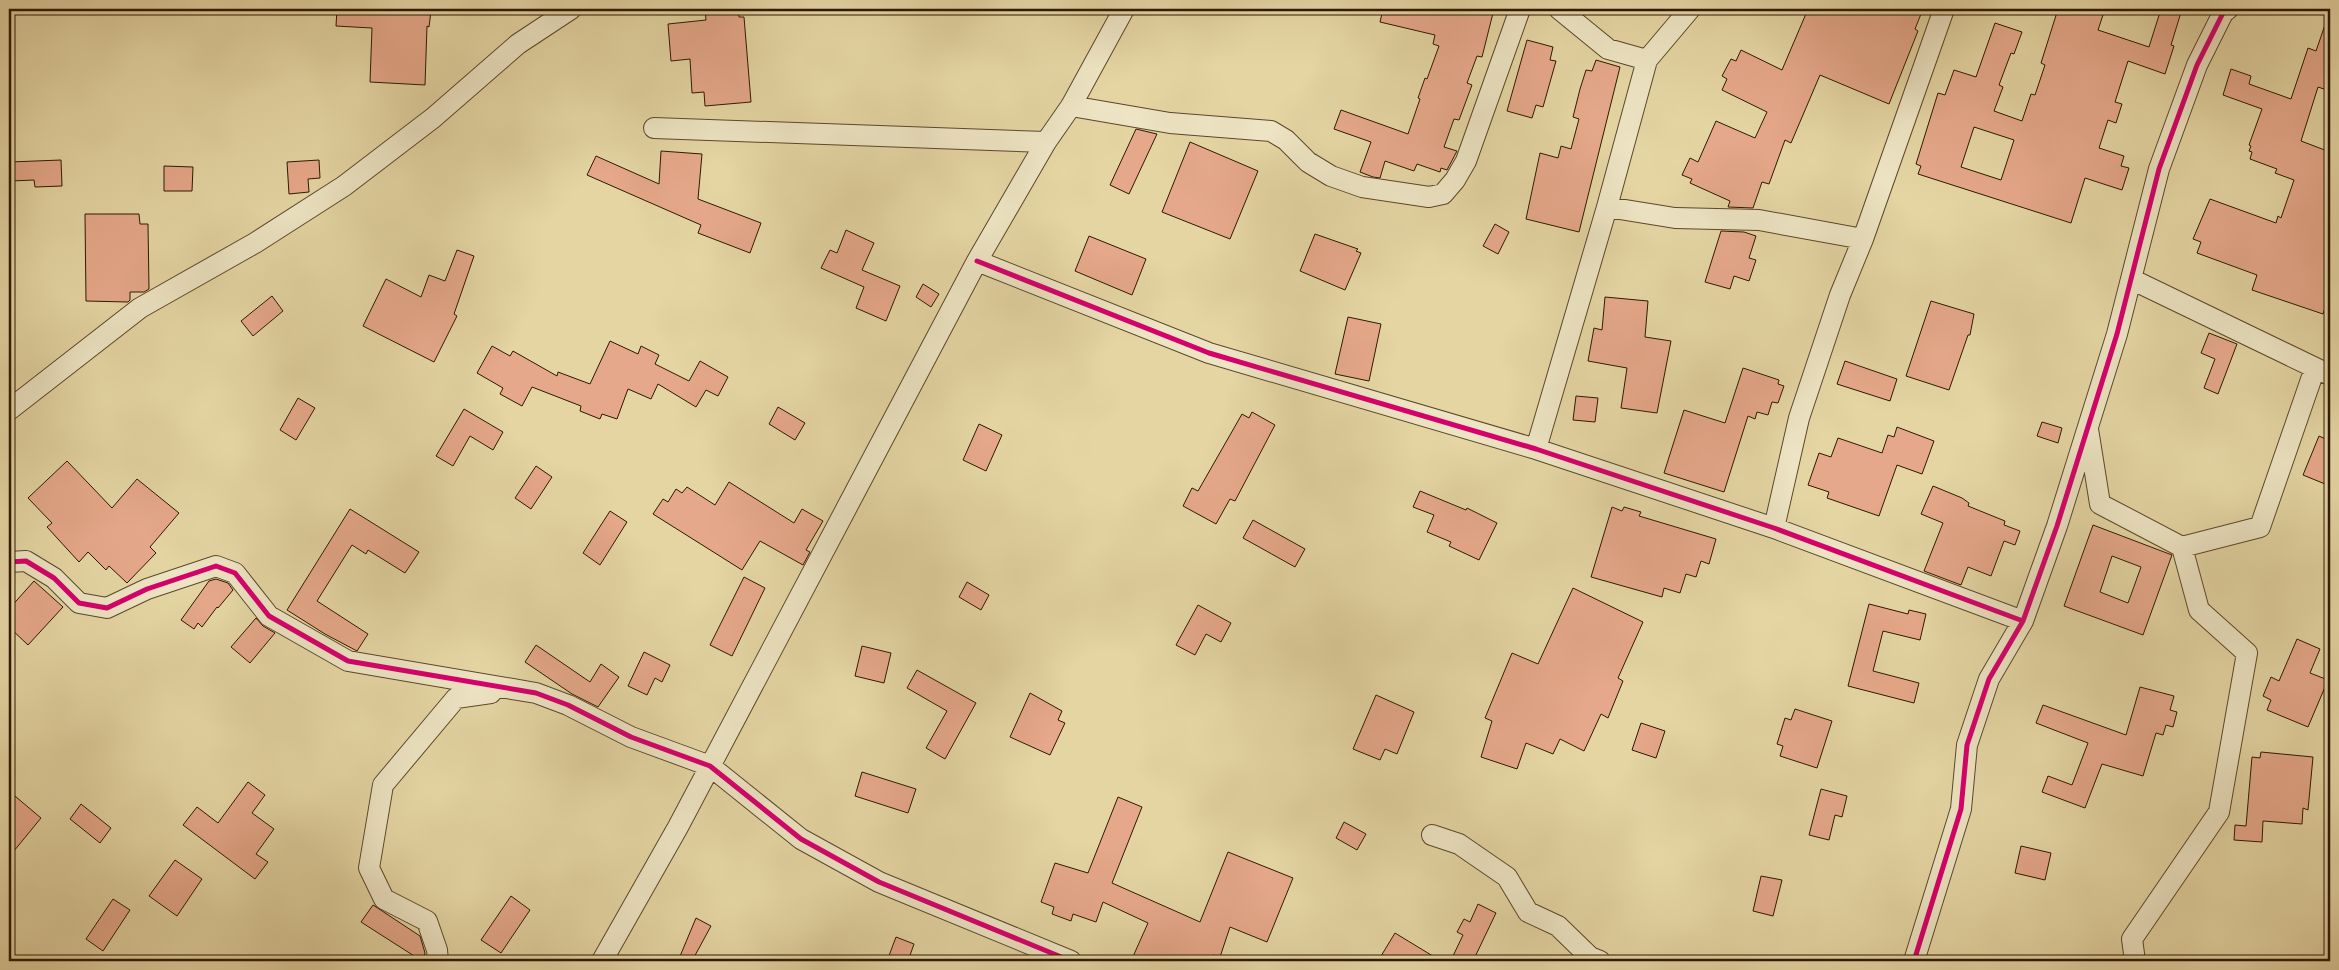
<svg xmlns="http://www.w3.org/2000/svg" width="2339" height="970" font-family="Alegreya,serif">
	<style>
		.building { fill: #e5a88a; stroke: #2e1800; fill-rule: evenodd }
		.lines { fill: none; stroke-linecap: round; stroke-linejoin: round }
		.minor-casing { stroke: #5c4729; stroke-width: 22 }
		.minor { stroke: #ede4c3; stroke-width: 20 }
		.cycleway-casing { stroke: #ede4c3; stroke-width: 8 }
		.cycleway { stroke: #d6006c; stroke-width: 5 }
	</style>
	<rect width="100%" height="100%" fill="#e4d5a3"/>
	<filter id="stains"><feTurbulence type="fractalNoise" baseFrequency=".004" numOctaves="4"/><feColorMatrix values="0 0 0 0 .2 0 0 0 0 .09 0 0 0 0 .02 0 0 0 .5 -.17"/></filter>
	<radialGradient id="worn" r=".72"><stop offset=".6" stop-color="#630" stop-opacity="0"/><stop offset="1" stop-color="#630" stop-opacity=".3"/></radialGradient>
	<path class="building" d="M337 9H408L431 11 429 27 427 26 425 85 370 82 372 28 336 26Z
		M705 9H738L739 17H744L751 102 705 106 704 92 692 93 690 59 671 61 668 24 706 20Z
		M1383 9H1494L1482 57 1477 56 1467 83 1472 85 1459 120 1454 119 1444 147 1457 151 1447 170 1441 168 1440 172 1417 164 1414 171 1385 161 1380 178 1373 177 1360 172 1371 142 1334 129 1341 110 1408 134 1420 99 1418 98 1425 78 1427 79 1439 46 1433 44 1435 35 1380 22Z
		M1808 9H1923L1915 29 1918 31 1889 104 1820 75 1791 143 1785 140 1769 184 1762 182 1753 208 1728 207 1730 201 1690 183 1692 179 1682 175 1690 158 1698 162 1716 121 1755 138 1767 112 1722 90 1727 79 1722 76 1731 59 1736 61 1741 50 1782 70Z
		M2058 9H2105L2098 30 2149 47 2161 9H2182L2171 45 2174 46 2165 74 2128 61 2115 102 2122 104 2116 123 2108 120 2099 148 2124 156 2121 166 2129 168 2122 190 2085 178 2071 223 1918 174 1921 166 1916 164 1938 93 1945 95 1954 70 1976 77 1995 23 2022 32 2014 54 2011 53 1999 85 2003 87 1994 111 2022 121 2031 94 2035 95 2045 65 2041 63ZM1974 127 2014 140 2001 180 1961 167Z
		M2327 19H2330V91L2318 87 2301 141 2330 152V292L2323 314 2252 290 2257 275 2197 253 2201 242 2193 239 2210 199 2276 223 2278 216 2281 218 2294 180 2275 173 2277 169 2250 159 2252 152 2249 151 2251 146 2249 145 2262 109 2223 95 2231 69 2251 76 2249 84 2291 99 2308 48 2316 51Z
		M1527 40 1553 47 1550 60 1556 61 1543 107 1536 105 1532 118 1507 111Z
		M1596 60 1620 67 1579 232 1526 219 1540 153 1558 158 1561 146 1571 149 1579 119 1573 117 1580 89 1586 70 1592 71Z
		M1136 129 1157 134 1129 194 1110 185Z
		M1190 142 1258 171 1230 239 1162 212Z
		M661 151 702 154 698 199 761 223 750 253 698 233 701 225 587 175 596 156 659 184Z
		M61 160 62 186 35 187 34 180 11 181 10 162Z
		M319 160 320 178 308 179 309 192 289 194 287 162Z
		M164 166 193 167 192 191H164Z
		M85 214H139L140 224H148L149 289 144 292H130V300L128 302 86 301Z
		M1495 224 1509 232 1498 254 1483 246Z
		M846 230 874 243 862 270 900 286 886 321 856 308 864 287 821 268 830 250 837 253Z
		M1721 231 1744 232 1756 236 1749 258 1756 260 1749 281 1734 276 1730 289 1705 282Z
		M1315 234 1358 249 1356 251 1361 253 1345 290 1300 271Z
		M1089 236 1146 259 1132 295 1075 271Z
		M457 250 474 256 454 314 457 316 434 362 363 326 386 279 421 297 429 275 445 281Z
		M923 284 939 294 931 307 916 297Z
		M272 296 283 311 253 336 241 321Z
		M1605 297 1648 301 1645 337 1671 341 1657 413 1621 408 1627 368 1588 361 1594 328 1602 330Z
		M1931 301 1974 314 1970 335H1968L1949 390 1906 376Z
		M1348 317 1381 324 1369 381 1335 374Z
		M2209 333 2237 344 2218 394 2204 388 2215 359 2201 353Z
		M610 341 638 354 641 346 659 355 655 364 689 381 700 361 728 377 718 396 706 390 696 407 658 384 651 399 628 389 617 419 602 414 600 419 580 411 581 406 532 387 522 406 500 394 503 388 477 373 492 346 510 356 513 351 557 376 558 372 590 384Z
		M1845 361 1897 379 1890 401 1837 384Z
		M1743 368 1779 380 1778 384 1784 386 1778 403 1772 402 1768 415 1757 412 1755 419 1748 416 1724 492 1664 473 1684 410 1725 423Z
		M1576 396 1598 398 1595 422 1573 420Z
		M298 398 315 408 296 440 280 430Z
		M778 407 805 423 795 440 769 424Z
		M464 409 503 432 493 450 470 436 453 466 436 456Z
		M1252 412 1275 425 1235 501 1230 499 1216 524 1183 506 1192 488 1198 491 1242 414 1249 418Z
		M2042 422 2062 428 2058 443 2037 436Z
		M979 424 1002 435 986 471 963 460Z
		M1897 427 1934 441 1922 474 1897 465 1879 516 1827 498 1829 492 1808 485 1819 453 1831 457 1838 438 1882 453 1888 435 1894 437Z
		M2319 436 2330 441V486L2303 475Z
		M67 461 112 508 137 479 179 513 150 547 156 553 127 583 109 566 106 570 88 552 79 562 47 527 52 523 28 498Z
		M536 466 552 477 531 509 515 498Z
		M729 482 794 523 802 509 823 521 806 550 810 552 803 565 760 541 742 570 653 514 663 499 668 502 676 489 682 493 687 487 715 505Z
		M1933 486 1962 498 1969 503 1968 506 2005 521 2004 525 2020 531 2015 545 2004 541 1991 576 1968 567 1961 585 1924 571 1943 523 1921 514Z
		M1420 491 1466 510 1467 508 1497 523 1479 560 1449 546 1451 542 1427 532 1434 515 1413 507Z
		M1612 507 1622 511 1624 507 1641 512 1639 516 1716 539 1709 564 1701 561 1696 577 1686 574 1680 593 1664 588 1662 597 1591 577Z
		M350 509 419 552 405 573 368 550 366 554 352 545 317 601 368 634 357 651 325 634 287 610Z
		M610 511 627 522 600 565 583 553Z
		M1253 520 1305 549 1295 567 1243 538Z
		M2093 525 2172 555 2143 635 2064 606ZM2112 556 2141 567 2128 603 2100 592Z
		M744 577 765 588 732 656 710 645Z
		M216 579 228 583 233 590 218 608 217 607 202 627 198 623 194 629 181 620 209 581Z
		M34 581 63 607 28 645 9 627V609Z
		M967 582 989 595 981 610 959 597Z
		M1573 588 1643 622 1618 678 1623 681 1608 718 1601 714 1584 751 1560 739 1553 754 1526 743 1517 769 1481 757 1492 721 1485 718 1512 653 1538 664Z
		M1869 604 1908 614 1909 610 1926 614 1920 640 1883 631 1873 671 1919 683 1914 703 1848 686Z
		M1198 605 1231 623 1221 642 1206 634 1195 655 1176 645Z
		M256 618 263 626 275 633 250 663 231 647Z
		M2297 639 2320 649 2310 673 2328 680 2308 727 2267 710 2271 700 2263 696 2271 677 2279 681Z
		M536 645 590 682 601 664 619 677 598 707 572 694 525 662Z
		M862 646 891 653 884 683 855 676Z
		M644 652 670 665 662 682 655 678 647 695 628 686Z
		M917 670 976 703 945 759 926 748 947 711 907 688Z
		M2140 687 2174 696 2170 710 2177 712 2173 727 2166 725 2163 735 2156 733 2143 776 2102 764 2085 808 2042 792 2048 776 2072 785 2088 743 2036 723 2043 705 2126 735Z
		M1030 693 1062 711 1058 720 1065 723 1050 755 1010 737Z
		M1376 695 1414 712 1397 754 1385 749 1380 760 1353 749Z
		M1795 709 1832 721 1817 768 1780 756 1783 746 1777 744 1785 718 1791 720Z
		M1641 723 1665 731 1656 758 1632 750Z
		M2261 752 2313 757 2308 810 2303 808 2302 824 2263 821 2262 842 2234 840 2235 825 2246 826 2252 757 2260 758Z
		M862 772 916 789 908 813 855 796Z
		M248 782 265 795 252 813 274 829 256 854 268 862 255 879 183 825 197 807 218 823Z
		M1821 789 1847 796 1842 817 1835 815 1829 840 1809 835Z
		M9 791 41 818 9 857Z
		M1118 797 1142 807 1112 883 1200 922 1228 852 1293 878 1267 942 1230 927 1220 957 1213 955 1211 961H1131L1148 923 1103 902 1096 922 1073 914 1071 921 1052 914 1054 907 1041 902 1055 863 1088 873Z
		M81 804 111 828 100 843 70 819Z
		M1344 822 1366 834 1357 850 1336 838Z
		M2021 846 2051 853 2045 880 2015 873Z
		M175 860 202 879 177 916 149 896Z
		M1761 876 1782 880 1773 916 1753 911Z
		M511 896 530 910 501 953 481 940Z
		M113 899 130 910 103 951 86 939Z
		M1478 904 1496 913 1473 961H1464L1453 956 1463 935 1457 932 1464 919 1470 922Z
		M373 905 420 936 425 953 422 961 361 922Z
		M696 918 711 926 692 961H678Z
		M1395 933 1441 961H1378Z
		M896 937 914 944 908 961H887Z"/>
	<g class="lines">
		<defs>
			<path id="minor" d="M1559 9 1608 49 1647 60
				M1071 106 1170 123 1271 131 1286 140 1308 162 1331 176 1362 187 1429 197 1443 194 1455 180 1466 161 1520 9
				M654 128 1046 142
				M1607 207 1675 218 1759 220 1863 239
				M977 261 1209 353 1536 449 1774 528 2023 621
				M2131 279 2330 375
				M9 410 140 308 255 243 344 186 433 118 518 44 571 9
				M2088 429 2100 504 2182 547 2199 610 2247 653 2219 812 2132 939 2135 961
				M1536 449 1607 207 1647 60 1690 9
				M1774 528 1799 418 1840 295 1863 239 1944 9
				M2182 547 2260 527 2315 368
				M9 562 26 561 54 578 79 603 107 608 147 589 216 566 235 573 269 616 348 661 536 693 568 705 631 737 710 766 801 839 879 882 1071 961
				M1432 835 1459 844 1507 877 1528 912 1558 926 1590 957 1600 961
				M438 961 437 950 427 921 384 899 369 868 383 785 456 698 491 693
				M602 961 678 827 977 261 1046 142 1071 106 1124 9
				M1914 961 1961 809 1967 745 1989 679 2023 621 2057 526 2117 334 2159 169 2197 65 2223 13 2228 9"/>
		</defs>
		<use href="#minor" class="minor-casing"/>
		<use href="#minor" class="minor"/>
		<defs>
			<path id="cycleway" d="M977 261 1209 353 1536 449 1774 528 2023 621
				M9 562 26 561 54 578 79 603 107 608 147 589 216 566 235 573 269 616 348 661 536 693 568 705 631 737 710 766 801 839 879 882 1071 961
				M1914 961 1961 809 1967 745 1989 679 2023 621 2057 526 2117 334 2159 169 2197 65 2223 13 2228 9"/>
		</defs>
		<use href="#cycleway" class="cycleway-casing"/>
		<use href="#cycleway" class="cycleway"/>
	</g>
	<rect width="2339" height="970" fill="none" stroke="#e4d5a3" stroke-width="30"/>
	<rect x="10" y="10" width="2319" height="950" fill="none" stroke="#2e1800" stroke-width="2.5"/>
	<rect x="15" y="15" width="2309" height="940" fill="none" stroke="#2e1800"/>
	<rect width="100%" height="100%" filter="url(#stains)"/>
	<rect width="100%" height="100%" fill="url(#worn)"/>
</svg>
